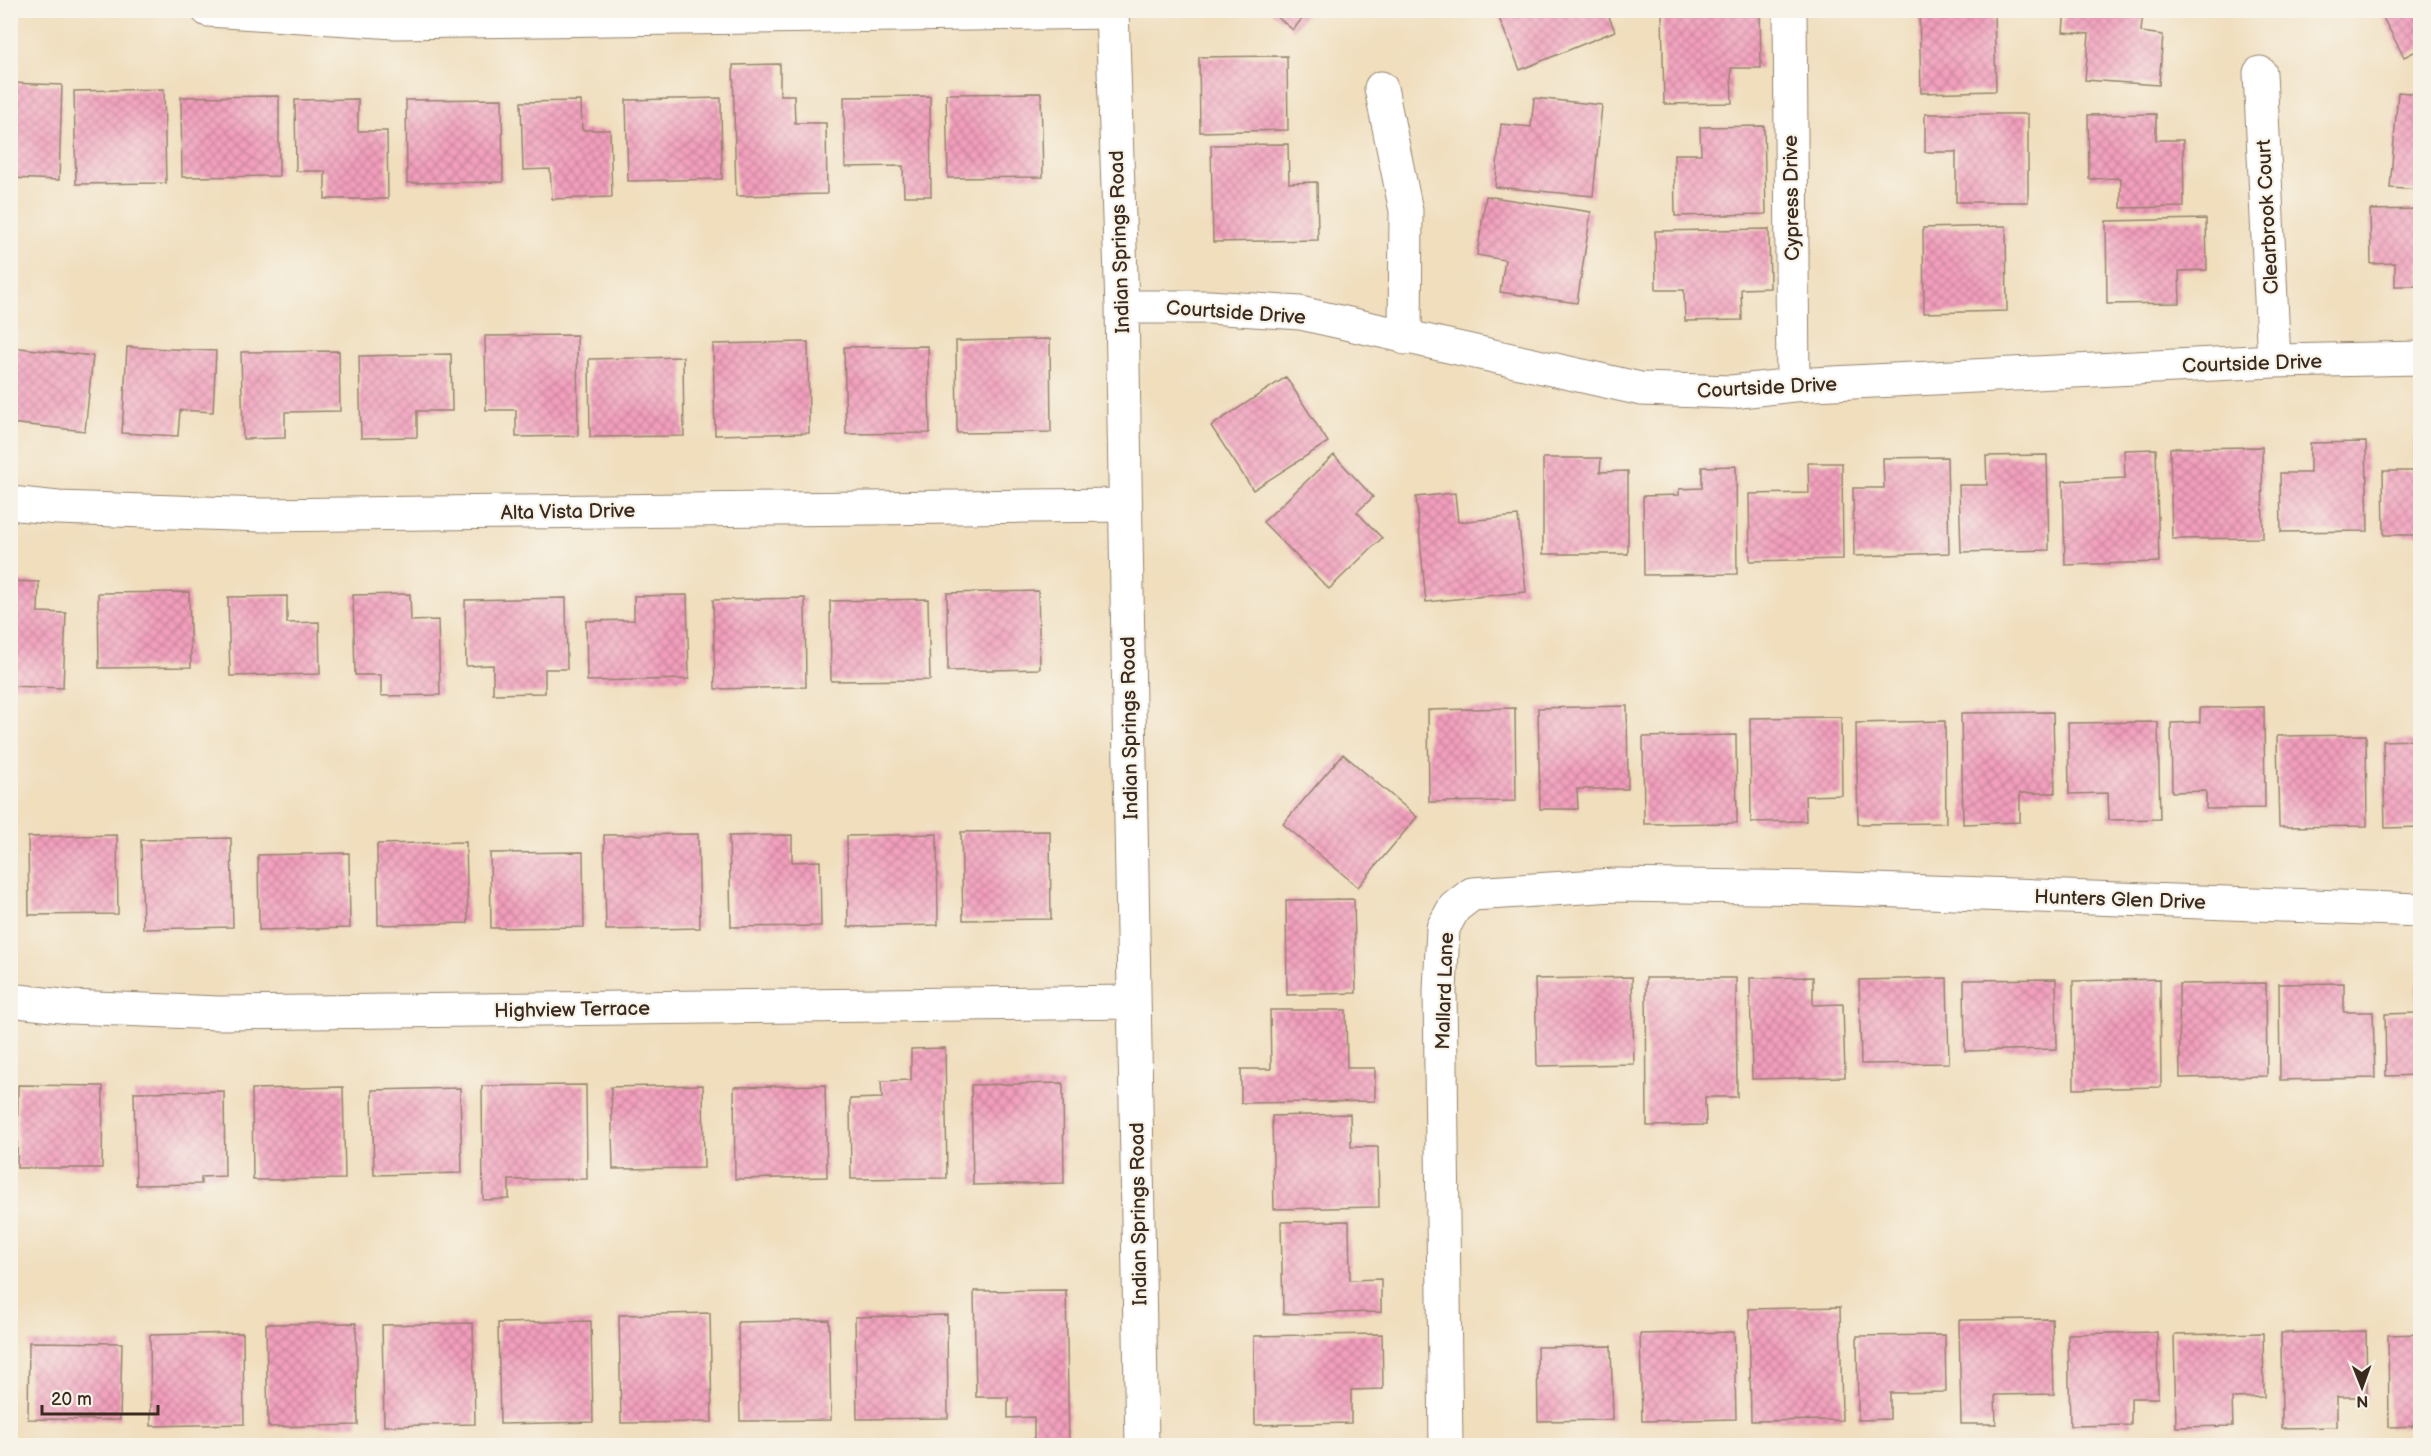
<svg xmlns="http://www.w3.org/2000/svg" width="2431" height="1456" font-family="'Balsamiq Sans',sans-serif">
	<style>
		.building { fill: url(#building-cross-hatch) }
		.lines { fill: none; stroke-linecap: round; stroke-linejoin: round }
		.minor-casing { stroke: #96846e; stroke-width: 35 }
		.minor { stroke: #fff; stroke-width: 33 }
		.labels { text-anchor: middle; stroke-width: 4.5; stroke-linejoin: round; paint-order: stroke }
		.street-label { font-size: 20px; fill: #3b2a1e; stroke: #f7f3e8 }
	</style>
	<defs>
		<pattern id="building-cross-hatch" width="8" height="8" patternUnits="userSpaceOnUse" patternTransform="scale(1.5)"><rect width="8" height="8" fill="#f39fbd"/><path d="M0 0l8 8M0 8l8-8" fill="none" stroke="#c68299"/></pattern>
	</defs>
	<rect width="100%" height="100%" fill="#f7f3e8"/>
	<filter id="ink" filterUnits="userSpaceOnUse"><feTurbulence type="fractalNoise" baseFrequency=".0167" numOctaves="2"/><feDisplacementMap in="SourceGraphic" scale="12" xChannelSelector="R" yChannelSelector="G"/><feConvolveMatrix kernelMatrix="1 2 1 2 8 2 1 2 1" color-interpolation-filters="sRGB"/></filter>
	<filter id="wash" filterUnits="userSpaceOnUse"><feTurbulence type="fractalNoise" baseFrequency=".008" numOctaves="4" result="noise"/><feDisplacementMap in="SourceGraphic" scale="24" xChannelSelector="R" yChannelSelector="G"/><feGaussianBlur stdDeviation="1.35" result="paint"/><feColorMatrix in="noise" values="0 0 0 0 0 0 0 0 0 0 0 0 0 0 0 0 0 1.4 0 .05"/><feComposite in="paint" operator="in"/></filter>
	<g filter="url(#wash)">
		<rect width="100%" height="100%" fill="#f0debd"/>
		<g id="blocks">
			<path class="building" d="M1269 10H1309L1293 30Z
				M1503 10H1606L1615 31 1520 70 1497 13Z
				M1760 10 1761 68H1731L1732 103 1664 104 1662 11Z
				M1919 10H1994L1996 91 1921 93Z
				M2065 10H2143L2141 32 2163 35 2159 85 2085 80 2089 34 2063 32Z
				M2379 10H2420V49L2404 57Z
				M1287 56 1288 130 1200 132 1199 57Z
				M780 64V95H794L795 123H826L827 194 736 196 733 65Z
				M10 83 62 85 59 180 10 178Z
				M164 89 166 183 76 184 74 91Z
				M2398 92 2420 94V190L2390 188Z
				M1041 93 1043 177 948 178 946 94Z
				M279 96V176L182 177 181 97Z
				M930 96 931 196H904L903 166 845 167 844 97Z
				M721 98 722 179 628 181 626 100Z
				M1534 98 1602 105 1593 196 1495 187 1501 124 1531 127Z
				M358 99V131H387L388 199H325V171H296L295 100Z
				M502 99 503 182 407 183 406 100Z
				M581 101 582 130H610L612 197 552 199 550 169 523 170 521 102Z
				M1925 114H2028V202H1956V152H1925Z
				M2156 114V140H2183L2184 207 2121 208V178L2089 179 2088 115Z
				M1764 126 1766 214 1675 216 1674 154H1701L1700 127Z
				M1288 144 1289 183 1317 182 1318 240 1213 242 1211 145Z
				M1486 196 1591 212 1577 303 1500 292 1505 260 1477 255Z
				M2420 209V286H2395V263L2371 264 2370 210Z
				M2206 219 2207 270 2179 271 2180 303 2107 304 2106 221Z
				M2006 226 2007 311 1924 313 1923 228Z
				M1769 229 1770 288 1741 289 1742 320 1685 321 1684 290H1656L1655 231Z
				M577 335 578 436 516 437V410H486L485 336Z
				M1050 339 1051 432 957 433 956 341Z
				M808 342 809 433 715 435 713 344Z
				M928 346 930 433 846 434 844 347Z
				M10 347 93 356 85 431 10 423Z
				M127 347 216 351 213 412 180 410 178 436 122 433Z
				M339 351 340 411 285 412V438L243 439 241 352Z
				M451 354 452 411H417V437L361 438 359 356Z
				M683 357 684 436 590 437 589 359Z
				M1286 377 1328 442 1253 490 1211 426Z
				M2414 439H2420V535H2384L2383 471H2415Z
				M2366 442 2368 531 2281 532 2280 473H2310V443Z
				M2262 447 2263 538 2172 539 2170 448Z
				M2156 449 2159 562 2065 565 2063 481 2125 478 2124 450Z
				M1334 455 1373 497 1357 512 1382 538 1329 589 1263 522Z
				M2047 455 2049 550 1961 552 1959 485H1987L1986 456Z
				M1947 457 1949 553 1854 556 1853 488H1884L1883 458Z
				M1543 458H1601L1600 472 1628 471V554H1543Z
				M1808 463H1842L1843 559 1750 561 1749 494 1809 493Z
				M1736 466 1737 574 1644 575 1643 496 1679 495V489L1702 488V467Z
				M1455 493 1458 522 1518 516 1526 592 1426 602 1416 497Z
				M10 581 39 582 38 612 66 613 63 688 10 686Z
				M1038 591 1040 669 948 671 947 593Z
				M189 592 191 667 99 668 98 593Z
				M410 594 411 621 438 620 440 695 381 696V675H355L353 595Z
				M687 595 689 679 587 681 586 621 634 620V596Z
				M287 596V623L319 622 320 674 230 676 228 597Z
				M566 598 567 669H545V693L493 694V665L466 666 465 600Z
				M805 598 806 687 715 689 713 600Z
				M928 599 930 680 831 681 830 601Z
				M1627 706 1628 789H1577L1578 809H1540L1538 708Z
				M2264 707 2265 808 2206 809V791L2172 792 2171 723 2200 722V708Z
				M1515 708 1516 801 1429 802 1428 710Z
				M2053 712 2055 793H2020V822L1963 824 1961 713Z
				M1841 717 1842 795 1805 796 1806 821 1751 822 1750 718Z
				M1945 721 1946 823 1858 824 1856 723Z
				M2158 722 2160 819 2109 820 2108 793 2069 794 2068 723Z
				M2415 722H2420V827L2385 828 2383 741 2415 740Z
				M1736 735 1737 823 1644 824 1643 737Z
				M2366 735 2367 826 2279 827 2277 736Z
				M1343 754 1417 817 1358 887 1283 824Z
				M1050 831 1051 919 963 920 961 832Z
				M698 834 700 928 606 930 604 835Z
				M937 834 938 925 848 927 847 836Z
				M117 835 118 914 29 915 28 837Z
				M792 835V862L820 861 821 926 731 927 729 836Z
				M231 838 233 927 143 929 141 840Z
				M466 842 468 923 378 925 377 844Z
				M583 852 584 927 491 928 490 853Z
				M349 853 350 928 259 930 258 855Z
				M1354 899 1356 993 1287 995 1286 900Z
				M1632 977 1634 1064 1537 1066 1535 979Z
				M1813 977V1005L1843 1004 1845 1077 1752 1079 1750 978Z
				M1646 978H1736L1737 1097H1705L1706 1125 1647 1126Z
				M1947 978 1949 1063 1861 1064 1859 980Z
				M2056 979 2057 1049 1965 1051 1964 980Z
				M2160 979 2161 1087 2074 1089 2073 981Z
				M2266 983 2267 1076 2180 1078 2179 984Z
				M2344 983V1012H2373L2375 1078 2280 1080 2279 984Z
				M2417 984H2420V1075L2386 1076 2385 1014 2417 1013Z
				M1270 1010H1346L1347 1068H1375V1101L1241 1103V1069H1271Z
				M945 1048 947 1178 851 1179 850 1099 882 1098 881 1081 911 1080V1049Z
				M1063 1083 1064 1183 973 1185 971 1085Z
				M18 1085 103 1086 102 1168H17Z
				M586 1085 587 1179 509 1180V1199L483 1200 482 1086Z
				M703 1085 704 1168 613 1169 611 1087Z
				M825 1085 827 1177 735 1179 734 1087Z
				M343 1087 345 1179 253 1180 252 1089Z
				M460 1088 462 1173 374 1175 372 1090Z
				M224 1091 225 1176 201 1177V1184L136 1185 134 1092Z
				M1350 1114 1351 1147H1378L1379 1207 1274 1209 1272 1116Z
				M1349 1221 1350 1280 1381 1279V1312L1283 1314 1281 1222Z
				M1066 1290 1069 1446H1034V1417L1008 1418V1397H976L974 1291Z
				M1840 1307 1842 1420 1751 1421 1749 1309Z
				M710 1313 712 1422 621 1423 619 1315Z
				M947 1315 948 1418 857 1419 855 1317Z
				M2052 1319 2054 1394 1995 1395 1996 1424H1961L1959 1320Z
				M829 1320 831 1420 740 1421 738 1322Z
				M591 1321 593 1422 500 1424 498 1323Z
				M356 1323 358 1425 268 1427 266 1324Z
				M473 1323 475 1424 384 1426 382 1325Z
				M2366 1331 2367 1397H2337V1427L2282 1428 2281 1333Z
				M1734 1332 1736 1419 1642 1421 1640 1334Z
				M2157 1332 2158 1398H2131V1425L2070 1426 2068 1334Z
				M243 1333 244 1424 151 1426 150 1335Z
				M2263 1333 2264 1397 2232 1398 2233 1426 2176 1427 2174 1335Z
				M1382 1334 1383 1389 1351 1390V1423L1255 1425 1254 1336Z
				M2420 1334V1426L2389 1427 2388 1335Z
				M1945 1335 1946 1392 1890 1393V1419L1858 1420 1857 1336Z
				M29 1342 122 1343 120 1420 28 1419Z
				M1611 1346 1613 1420 1538 1421 1537 1347Z"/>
		</g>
	</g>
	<g filter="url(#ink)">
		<use href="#blocks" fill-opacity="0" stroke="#96846e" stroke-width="1.5"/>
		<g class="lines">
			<defs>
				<path id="minor" d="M208 10 395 22 1112 12
					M1112 10 1122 307 1142 1446
					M1790 10 1793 385
					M2260 73 2274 361
					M1381 88 1406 211 1405 338
					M1122 307H1209L1300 313 1641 389 1732 392 1793 385 2274 361 2420 358
					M10 503 58 508 262 515 1125 505
					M10 1000 70 1007 219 1013 1134 1002
					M1446 1446 1440 991 1443 928 1454 908 1472 894 1614 885 1819 888 2420 910"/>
			</defs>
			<use href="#minor" class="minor-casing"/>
			<use href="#minor" class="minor"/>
		</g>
	</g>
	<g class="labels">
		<g class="street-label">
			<text transform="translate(1791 198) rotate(-91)" y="7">Cypress Drive</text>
			<text transform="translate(2267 217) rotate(-93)" y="7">Clearbrook Court</text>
			<text transform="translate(1119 242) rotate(-92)" y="7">Indian Springs Road</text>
			<text transform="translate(1236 312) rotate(4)" y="7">Courtside Drive</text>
			<text transform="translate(2252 363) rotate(-2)" y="7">Courtside Drive</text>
			<text transform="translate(1767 387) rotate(-3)" y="7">Courtside Drive</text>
			<text transform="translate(568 511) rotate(-1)" y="7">Alta Vista Drive</text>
			<text transform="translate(1129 728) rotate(-91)" y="7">Indian Springs Road</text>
			<text transform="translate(2120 899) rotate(2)" y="7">Hunters Glen Drive</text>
			<text transform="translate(1444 991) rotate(-88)" y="7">Mallard Lane</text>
			<text transform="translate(572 1009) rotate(-1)" y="7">Highview Terrace</text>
			<text transform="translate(1138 1214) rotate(-91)" y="7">Indian Springs Road</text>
		</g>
	</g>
	<rect width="2431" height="1456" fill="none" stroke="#f7f3e8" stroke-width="36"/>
	<g transform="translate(2362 1387) rotate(179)" stroke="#f7f3e8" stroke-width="4.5" paint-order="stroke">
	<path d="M0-4.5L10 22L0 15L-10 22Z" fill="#3b2a1e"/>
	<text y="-9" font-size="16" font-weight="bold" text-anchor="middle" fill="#3b2a1e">N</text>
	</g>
	<path d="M42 1405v9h116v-9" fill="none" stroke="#3b2a1e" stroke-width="3"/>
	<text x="51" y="1405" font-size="18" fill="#3b2a1e" stroke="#f7f3e8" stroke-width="4.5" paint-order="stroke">20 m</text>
</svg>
